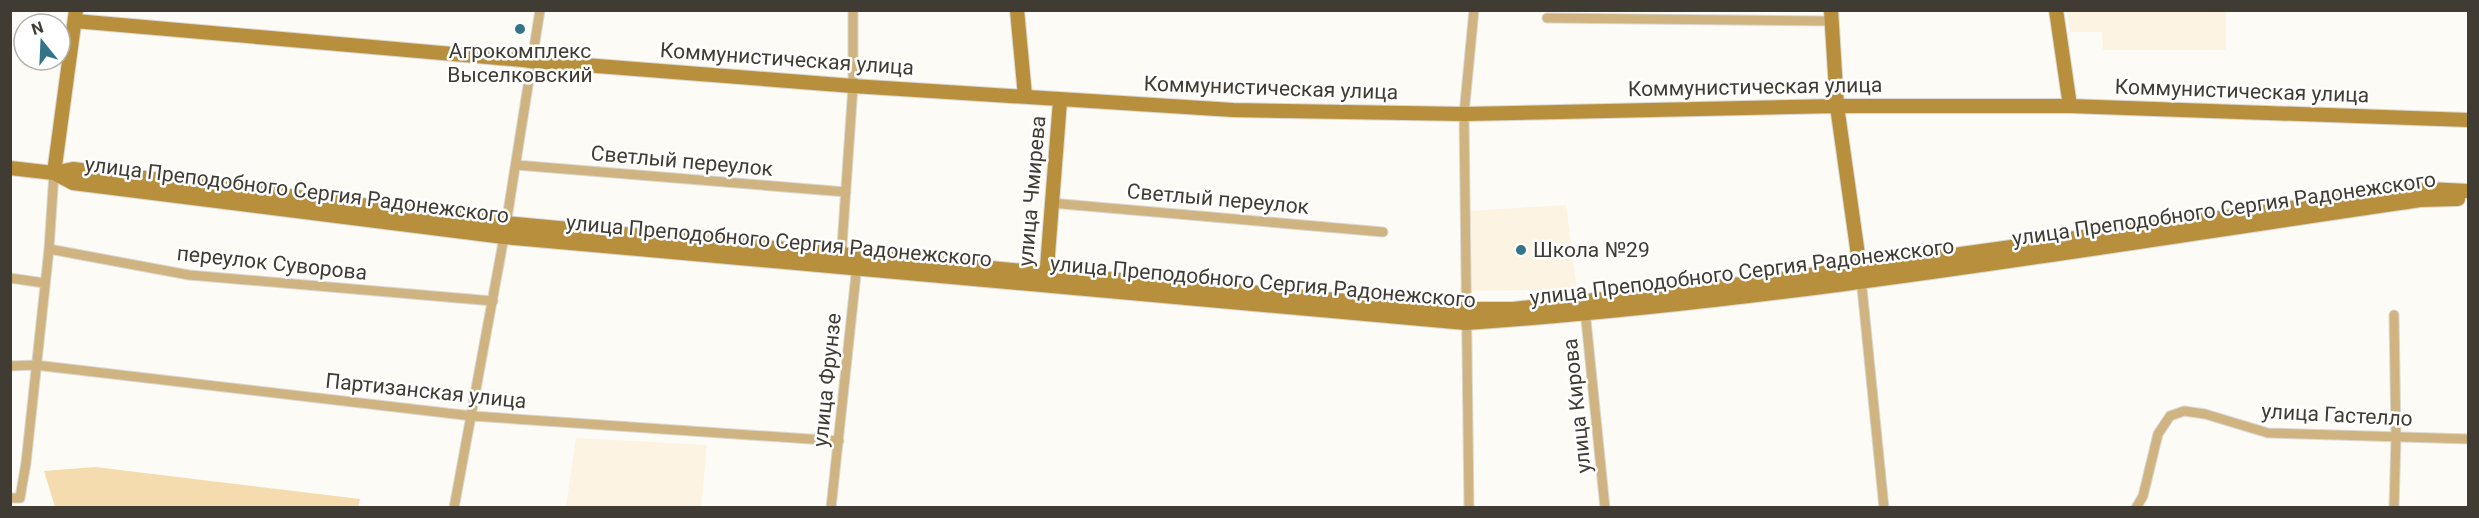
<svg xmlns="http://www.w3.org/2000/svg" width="2479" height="518" font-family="Roboto,sans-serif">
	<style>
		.built { fill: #fcf3e2 }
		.green { fill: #f5dcae }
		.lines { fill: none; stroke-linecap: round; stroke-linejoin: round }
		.street-casing { stroke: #dbd8d3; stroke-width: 11 }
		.secondary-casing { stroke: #dbd8d3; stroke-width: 16 }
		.street { stroke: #cfb481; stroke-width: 9 }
		.secondary { stroke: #b8903d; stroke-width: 14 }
		.poi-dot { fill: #347488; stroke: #fff; stroke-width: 2 }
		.labels { text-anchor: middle; stroke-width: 5; stroke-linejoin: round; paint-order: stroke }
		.poi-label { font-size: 21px; fill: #403b33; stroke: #fff }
		.street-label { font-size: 21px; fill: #403b33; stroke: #fff }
	</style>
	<rect width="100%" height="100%" fill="#fdfbf6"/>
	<path class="built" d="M2067 11H2226V50H2103L2102 32H2070Z
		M1566 205 1577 289 1469 291V211Z
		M576 438 707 445 701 507H566Z"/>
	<path class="green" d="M95 467 360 499 358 508 55 507 44 471Z"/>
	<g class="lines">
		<defs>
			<path id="street" d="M1547 18 1832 21
				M516 165 846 192
				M1051 203 1383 232
				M49 249 189 275 493 301
				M841 260 853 86V10
				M10 278 44 283
				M1861 278 1884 508
				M1585 310 1605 508
				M10 366 35 365 472 416 839 441
				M10 498H20L26 463 49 249 54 173
				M454 508 504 237 540 10
				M831 508 857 265
				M1469 508 1464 114 1474 10
				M2136 508 2143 496 2158 434 2170 416 2184 411 2205 414 2268 433 2468 439
				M2394 508 2396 438 2394 315"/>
			<path id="secondary" d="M1017 10 1025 96
				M1831 10 1837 106 1860 269
				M2056 10 2070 106
				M75 21 533 61 853 86 1233 110 1464 114 1837 106H2070L2468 120
				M10 168 54 173 73 169 506 223 1433 309H1513L1759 282 2427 189 2468 191
				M54 173 73 183 504 237 1466 323C1786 301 2103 246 2420 200L2458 199
				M54 173 76 10
				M1046 280 1060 101"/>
		</defs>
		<use href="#street" class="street-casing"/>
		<use href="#secondary" class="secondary-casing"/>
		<use href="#street" class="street"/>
		<use href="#secondary" class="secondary"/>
	</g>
	<g class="poi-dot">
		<circle cx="520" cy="29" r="6"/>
		<circle cx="1521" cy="250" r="6"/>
	</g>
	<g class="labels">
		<g class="poi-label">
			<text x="520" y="58">Агрокомплекс<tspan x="520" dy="24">Выселковский</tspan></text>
			<text x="1533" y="257" text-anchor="start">Школа №29</text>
		</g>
		<g class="street-label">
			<text transform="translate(787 59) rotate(4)" y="7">Коммунистическая улица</text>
			<text transform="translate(1755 87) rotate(-1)" y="7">Коммунистическая улица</text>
			<text transform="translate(1271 88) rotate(2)" y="7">Коммунистическая улица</text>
			<text transform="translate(2242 91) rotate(2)" y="7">Коммунистическая улица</text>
			<text transform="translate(682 161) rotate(5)" y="7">Светлый переулок</text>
			<text transform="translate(297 190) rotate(7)" y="7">улица Преподобного Сергия Радонежского</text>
			<text transform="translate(1032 191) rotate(-85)" y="7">улица Чмирева</text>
			<text transform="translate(1218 199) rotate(5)" y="7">Светлый переулок</text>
			<text transform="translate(2224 209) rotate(-8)" y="7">улица Преподобного Сергия Радонежского</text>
			<text transform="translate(779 241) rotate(5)" y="7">улица Преподобного Сергия Радонежского</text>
			<text transform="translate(272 263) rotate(6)" y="7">переулок Суворова</text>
			<text transform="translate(1742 272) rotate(-7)" y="7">улица Преподобного Сергия Радонежского</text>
			<text transform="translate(1263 282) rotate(5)" y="7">улица Преподобного Сергия Радонежского</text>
			<text transform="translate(827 380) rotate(-84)" y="7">улица Фрунзе</text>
			<text transform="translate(426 391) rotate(6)" y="7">Партизанская улица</text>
			<text transform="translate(1577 406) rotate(-96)" y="7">улица Кирова</text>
			<text transform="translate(2337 415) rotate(3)" y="7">улица Гастелло</text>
		</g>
	</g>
	<rect width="2479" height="518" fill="none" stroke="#403b33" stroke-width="24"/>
	<g transform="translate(42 42) rotate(342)"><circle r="28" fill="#ffffff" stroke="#b3b1ad" stroke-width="1.5"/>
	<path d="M0-4.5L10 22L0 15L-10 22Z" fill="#347488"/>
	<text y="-9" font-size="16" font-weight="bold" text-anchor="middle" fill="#403b33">N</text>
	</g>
</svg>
